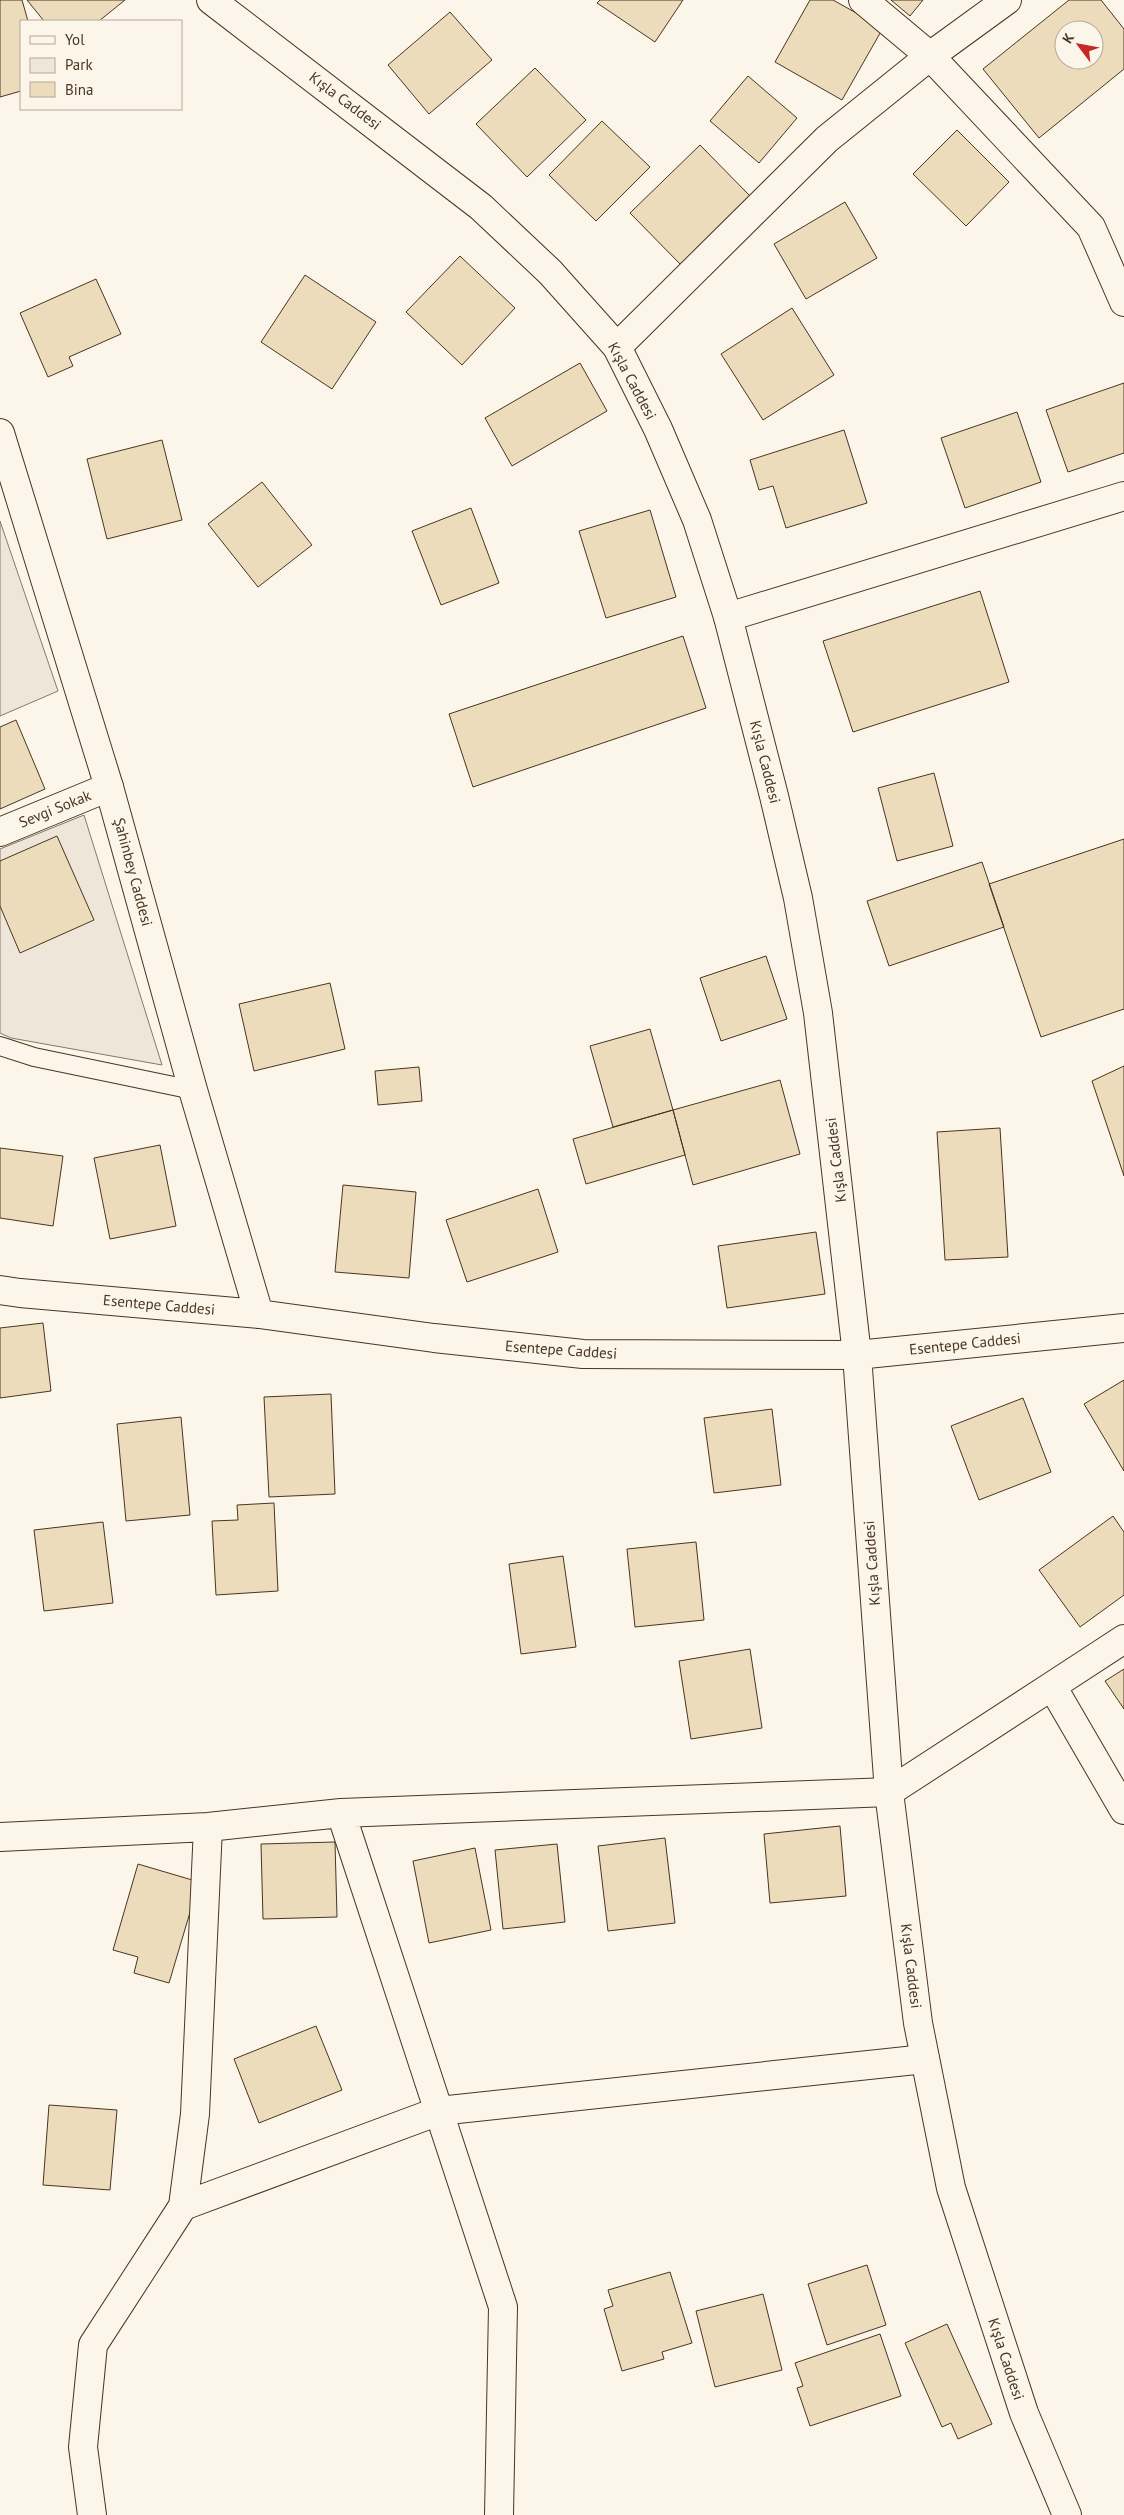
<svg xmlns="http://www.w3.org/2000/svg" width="1124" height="2515" font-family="'PT Sans',sans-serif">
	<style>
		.green { fill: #ede6d9; stroke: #887966 }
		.building { fill: #ecdcbc; stroke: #4a3520; fill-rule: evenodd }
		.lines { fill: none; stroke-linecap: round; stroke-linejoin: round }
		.lane-casing { stroke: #4a3520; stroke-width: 20 }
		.street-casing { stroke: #4a3520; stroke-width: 30 }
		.secondary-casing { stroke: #4a3520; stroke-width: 30 }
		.lane { stroke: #fbf6e9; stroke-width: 18 }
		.street { stroke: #fbf6e9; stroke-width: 28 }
		.secondary { stroke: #fbf6e9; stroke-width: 28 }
		.labels { text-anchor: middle; stroke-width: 4; stroke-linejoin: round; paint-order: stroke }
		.street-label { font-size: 15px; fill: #4a3520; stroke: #fbf6e9 }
	</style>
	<rect width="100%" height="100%" fill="#fbf6e9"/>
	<path class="green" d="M0 521 58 691 0 716Z
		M84 815 162 1065 11 1038 0 1033V849Z"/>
	<path class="building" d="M0 0H22L28 21H21V91L0 97Z
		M27 0H125L99 21H44Z
		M600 0H683L655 42 597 3Z
		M810 0H833L883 28 842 100 775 62Z
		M891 0H923L910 16Z
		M1069 0H1101L1124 29V69L1039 138 983 69ZM1064 30H1094V60H1064Z
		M450 12 492 60 429 114 388 65Z
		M535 68 586 120 527 177 476 124Z
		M748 76 797 118 759 163 710 121Z
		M602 121 650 167 596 221 549 175Z
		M957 130 1009 182 966 226 913 174Z
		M700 145 752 198 682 266 630 213Z
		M845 202 877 258 806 299 774 244Z
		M460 256 515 308 462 365 406 312Z
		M305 275 376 322 332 389 261 342Z
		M96 279 121 334 69 357 73 366 48 377 20 313Z
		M792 308 834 375 763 420 721 354Z
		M580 363 607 411 512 466 485 418Z
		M1124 383V453L1068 472 1046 410Z
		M1017 412 1041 482 965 508 941 438Z
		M844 430 867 503 786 528 773 486 759 490 750 460Z
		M162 440 182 520 107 539 87 459Z
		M262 482 312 545 258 587 208 524Z
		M471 508 499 583 441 605 412 531Z
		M650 510 676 597 606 618 579 531Z
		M980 591 1009 682 853 732 823 641Z
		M683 636 706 708 473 787 449 714Z
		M16 720 45 789 0 809V727Z
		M934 773 953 846 897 861 878 788Z
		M57 836 94 920 20 953 0 906V861Z
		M1124 839V1009L1041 1037 989 884Z
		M982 862 1004 927 889 966 867 901Z
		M766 956 787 1019 721 1041 700 978Z
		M330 983 345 1049 254 1071 239 1004Z
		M650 1029 673 1110 613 1127 590 1046Z
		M1124 1066V1176L1092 1081Z
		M419 1067 422 1101 378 1105 375 1071Z
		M780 1080 800 1154 693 1185 673 1110Z
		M673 1110 685 1155 586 1184 573 1139Z
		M1000 1128 1008 1257 945 1260 937 1132Z
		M160 1145 176 1226 110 1239 94 1158Z
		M0 1148 63 1156 53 1226 0 1218Z
		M343 1185 416 1192 409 1278 335 1272Z
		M538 1189 558 1252 467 1282 446 1220Z
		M816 1232 825 1294 727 1308 718 1246Z
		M43 1323 51 1391 0 1398V1328Z
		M1124 1380V1471L1084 1404Z
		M331 1394 335 1494 269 1497 264 1397Z
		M1023 1398 1051 1472 979 1500 951 1426Z
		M772 1409 781 1485 714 1493 704 1418Z
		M181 1417 190 1515 126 1521 117 1424Z
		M274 1503 278 1591 216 1595 212 1521 238 1520 237 1505Z
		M1113 1516 1124 1532V1595L1080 1627 1039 1570Z
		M103 1522 113 1603 44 1611 34 1530Z
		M696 1542 704 1620 635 1627 627 1549Z
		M563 1556 576 1647 521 1654 509 1564Z
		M750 1649 762 1728 691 1739 679 1661Z
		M1124 1669V1709L1105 1681Z
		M840 1826 846 1896 770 1903 764 1834Z
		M665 1838 675 1923 608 1931 598 1846Z
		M335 1842 337 1917 263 1919 261 1844Z
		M557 1844 565 1922 503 1929 495 1850Z
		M475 1848 491 1930 429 1943 413 1861Z
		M138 1864 199 1882 169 1983 134 1973 138 1957 113 1950Z
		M316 2026 342 2090 259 2123 234 2059Z
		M49 2105 117 2110 110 2190 43 2185Z
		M867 2265 886 2325 827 2345 808 2284Z
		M670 2272 692 2343 662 2352 664 2359 622 2371 604 2309 613 2306 608 2290Z
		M763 2294 782 2370 715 2387 696 2311Z
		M947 2324 992 2424 958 2439 951 2423 942 2427 905 2343Z
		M880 2334 901 2396 810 2426 797 2388 803 2386 795 2363Z"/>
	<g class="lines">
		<defs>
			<path id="lane" d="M0 1046 34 1057 193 1090"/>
			<path id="street" d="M863 0 930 56 1091 227 1124 302
				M617 347 827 139 930 56 1007 0
				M728 617 1124 496
				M0 832 109 787
				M1052 1686 1124 1639
				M341 1813 503 2307 499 2515
				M0 1837 208 1827 341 1813 889 1792 1052 1686 1124 1810
				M183 2206 439 2111 925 2059
				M92 2515 83 2447 93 2345 183 2206 195 2114 208 1827"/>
			<path id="secondary" d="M211 0 481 207 550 272 617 347 658 429 697 520 728 617 774 796 798 898 818 1013 857 1355 889 1792 918 2023 951 2188 1024 2413 1067 2515
				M0 433 109 787 193 1090 259 1314
				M0 1290 20 1293 259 1314 434 1338 583 1354 857 1355 1124 1328"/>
		</defs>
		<use href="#lane" class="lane-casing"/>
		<use href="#street" class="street-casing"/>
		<use href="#secondary" class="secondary-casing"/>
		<use href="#lane" class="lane"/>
		<use href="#street" class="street"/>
		<use href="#secondary" class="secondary"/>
	</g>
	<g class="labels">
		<g class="street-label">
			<text transform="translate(345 101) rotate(37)" y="5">Kışla Caddesi</text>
			<text transform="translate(632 381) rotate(62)" y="5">Kışla Caddesi</text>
			<text transform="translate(765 762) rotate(76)" y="5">Kışla Caddesi</text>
			<text transform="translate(55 809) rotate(-22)" y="5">Sevgi Sokak</text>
			<text transform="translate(133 872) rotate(75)" y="5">Şahinbey Caddesi</text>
			<text transform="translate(836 1160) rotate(-97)" y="5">Kışla Caddesi</text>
			<text transform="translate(159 1305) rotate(5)" y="5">Esentepe Caddesi</text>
			<text transform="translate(965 1344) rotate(-6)" y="5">Esentepe Caddesi</text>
			<text transform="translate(561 1350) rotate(4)" y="5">Esentepe Caddesi</text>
			<text transform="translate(872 1563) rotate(-94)" y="5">Kışla Caddesi</text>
			<text transform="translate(911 1966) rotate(83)" y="5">Kışla Caddesi</text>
			<text transform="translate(1006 2359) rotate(72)" y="5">Kışla Caddesi</text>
		</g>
	</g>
	<rect x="20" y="20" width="162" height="90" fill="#fbf6e9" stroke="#b4a999"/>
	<rect x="30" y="36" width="25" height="8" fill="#fbf6e9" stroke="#b4a999"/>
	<text x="65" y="45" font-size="15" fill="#4a3520">Yol</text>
	<rect x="30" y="58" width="25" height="15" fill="#ede6d9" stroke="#b4a999"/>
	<text x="65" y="70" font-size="15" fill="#4a3520">Park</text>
	<rect x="30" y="82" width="25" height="15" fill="#ecdcbc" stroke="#b4a999"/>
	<text x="65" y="95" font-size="15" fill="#4a3520">Bina</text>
	<g transform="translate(1079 45) rotate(302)"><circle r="24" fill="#fbf6e9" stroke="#b4a999"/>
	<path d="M0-4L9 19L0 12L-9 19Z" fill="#c62828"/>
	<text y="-8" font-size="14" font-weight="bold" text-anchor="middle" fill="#4a3520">K</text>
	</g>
</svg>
